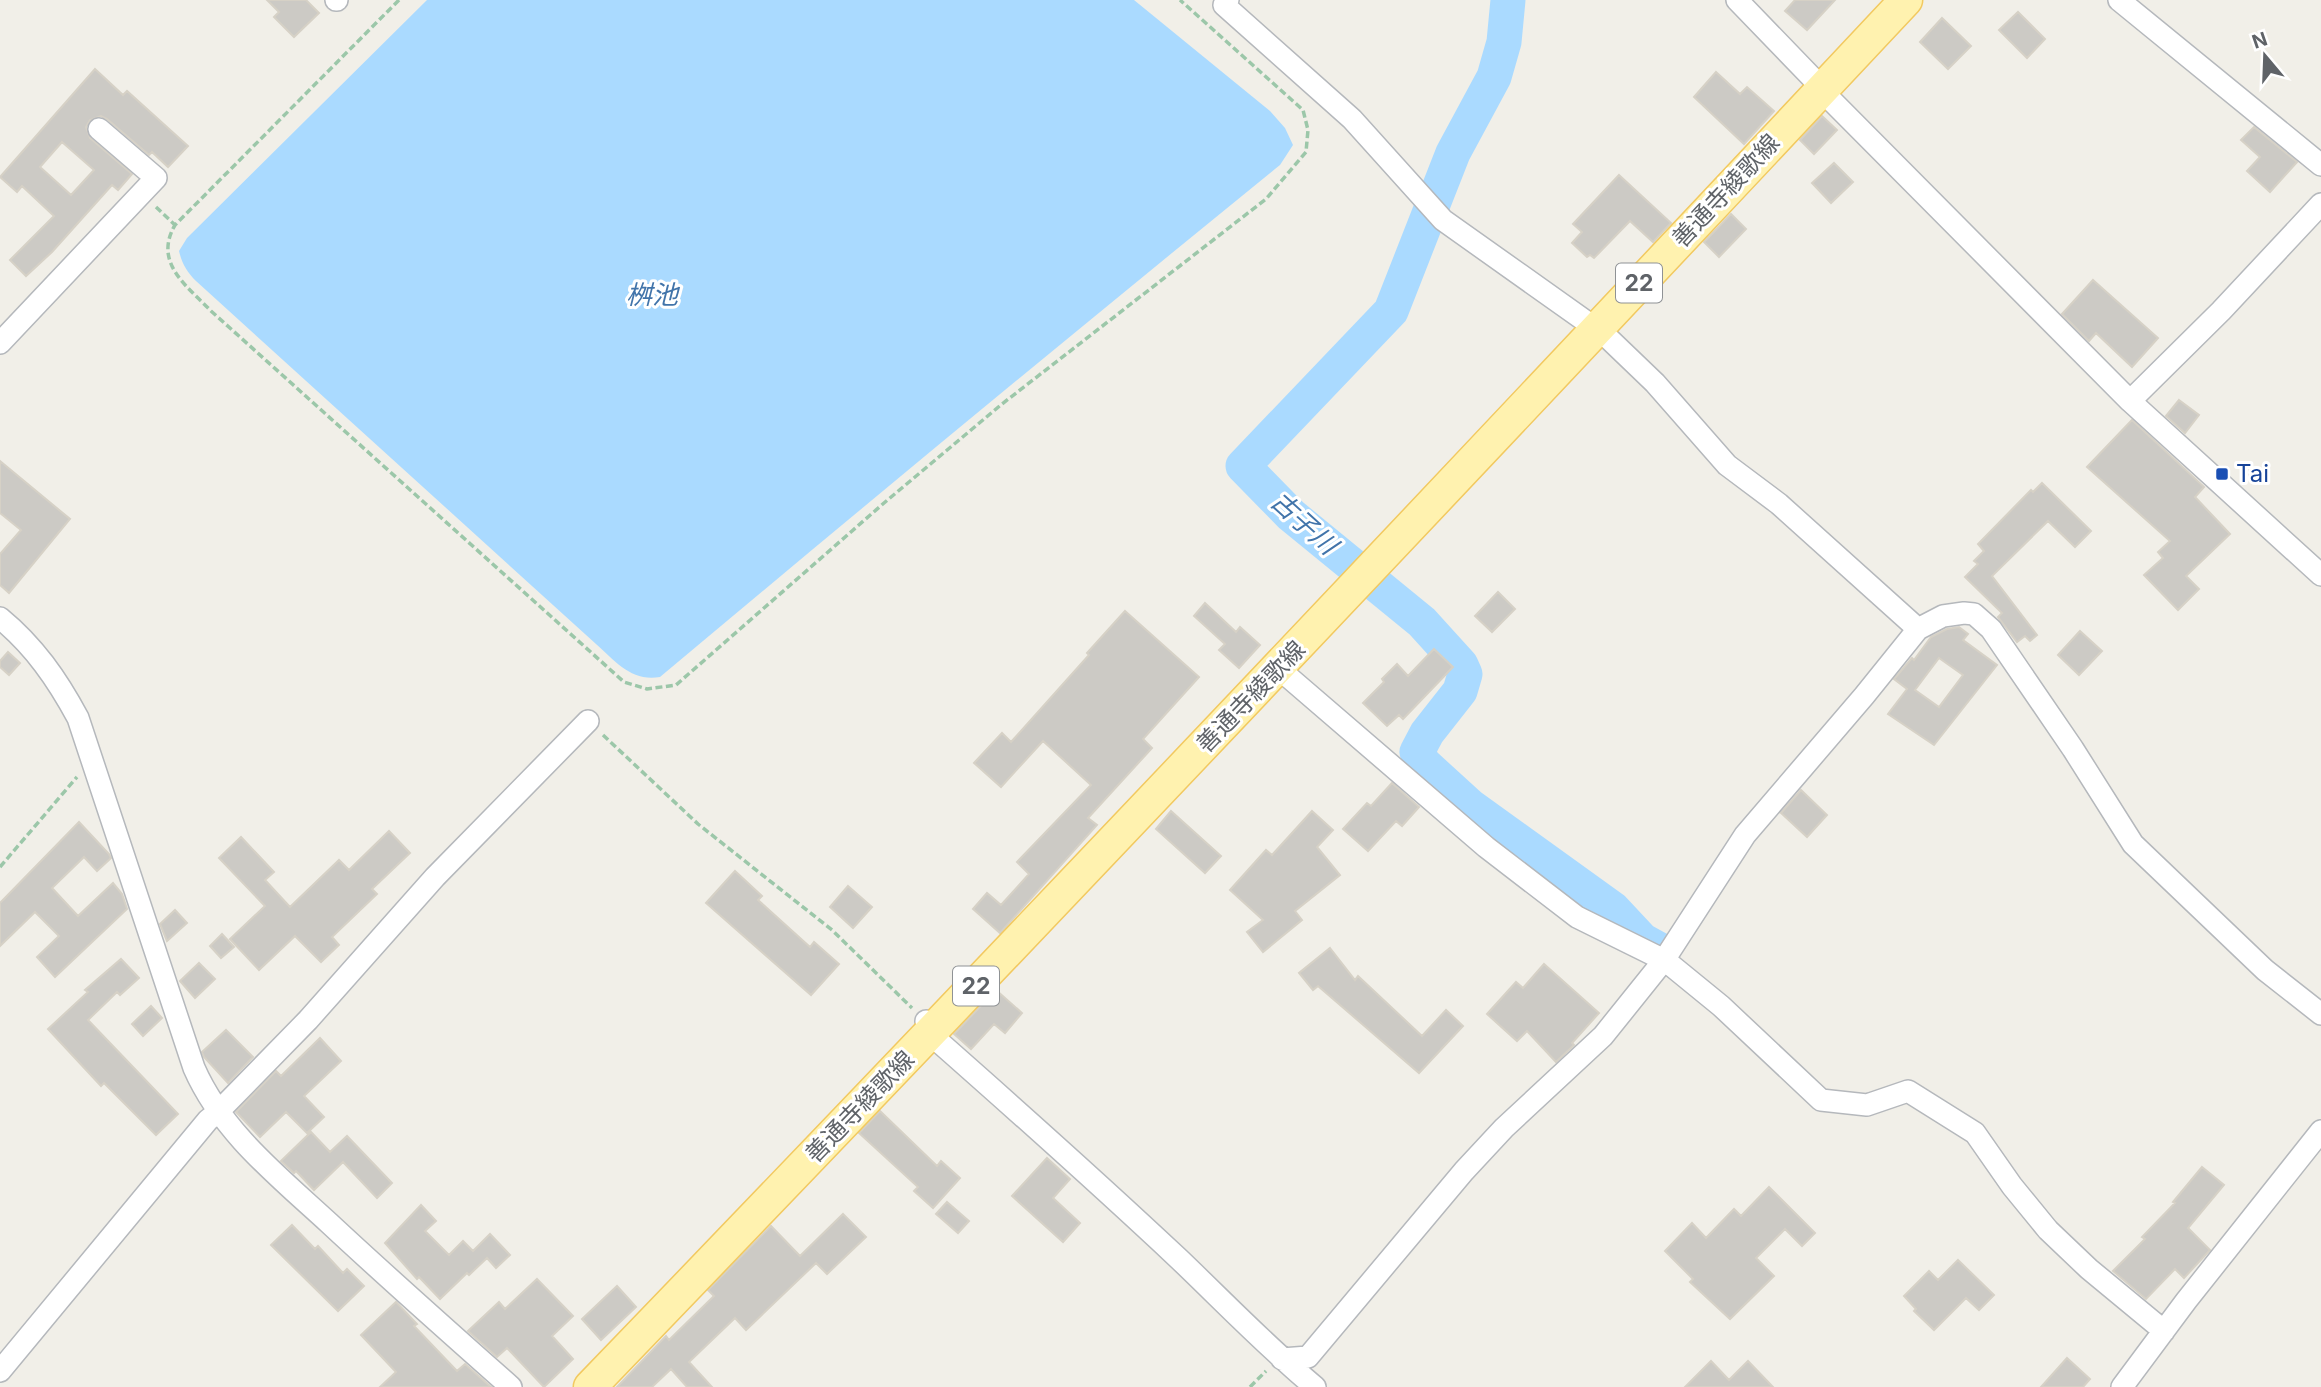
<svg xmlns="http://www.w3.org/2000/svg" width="2321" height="1387" font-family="Inter,'Noto Sans JP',sans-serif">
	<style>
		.water { fill: #aadaff }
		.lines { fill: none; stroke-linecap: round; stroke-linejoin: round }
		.river { stroke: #aadaff; stroke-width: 35 }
		.building { fill: #cccac5; stroke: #d6d1c6; stroke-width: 2; fill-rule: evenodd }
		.minor-casing { stroke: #b5b8bc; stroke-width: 24 }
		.primary-casing { stroke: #f2c960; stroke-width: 35 }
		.path { stroke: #9cc7a9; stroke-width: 3.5; stroke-dasharray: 7 3.5; stroke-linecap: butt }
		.minor { stroke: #fff; stroke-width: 21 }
		.primary { stroke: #fff2af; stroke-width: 32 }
		.transit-dot { fill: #1a4fb4; stroke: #fff; stroke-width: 2.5 }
		.labels { text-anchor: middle; stroke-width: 6; stroke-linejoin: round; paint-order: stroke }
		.shield { fill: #fff; stroke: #8f9295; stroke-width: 2 }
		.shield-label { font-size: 23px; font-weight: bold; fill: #5f6368 }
		.street-label { font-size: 24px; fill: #5f6368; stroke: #fff }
		.transit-label { font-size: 24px; fill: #164399; stroke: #fff; text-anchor: start }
		.water-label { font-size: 26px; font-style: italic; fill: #4174aa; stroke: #fff }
	</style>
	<rect width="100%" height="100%" fill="#f1efe8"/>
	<path class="water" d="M427 0H1134L1270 111 1285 128 1293 145 1280 165C1072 334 865 505 660 677 632 682 616 662 596 644L196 281C187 272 182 264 179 251L187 238Z"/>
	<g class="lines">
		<path class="river" d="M1508 0 1504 42 1494 77 1453 153 1391 311 1243 466 1291 515 1422 622 1461 665 1465 674 1460 691 1427 733 1417 752 1424 764 1470 806 1613 909 1642 940 1662 951"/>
	</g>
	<path class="building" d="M267 0H306L319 13 294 37 274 17 279 12Z
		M1795 0H1835L1807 30 1785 11Z
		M2018 12 2045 39 2027 58 1999 30Z
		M1942 18 1971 46 1948 69 1920 42Z
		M95 69 123 95 127 91 188 146 168 167 152 152 149 155 107 119 101 116 90 120 86 127 90 138 132 174 118 190 112 185 52 252 26 276 10 260 54 216 22 186 17 192 0 177ZM62 142 94 170 71 195 40 167Z
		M1716 72 1740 94 1747 87 1774 111 1744 144 1694 97Z
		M1822 116 1837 130 1814 154 1800 140Z
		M2254 127 2297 162 2270 192 2247 171 2260 157 2241 140Z
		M1834 163 1853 182 1831 203 1812 183Z
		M1619 175 1671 223 1653 242 1630 221 1594 258 1590 255 1587 257 1572 243 1582 232 1573 224Z
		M1731 214 1746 229 1719 257 1704 242Z
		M2093 280 2158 338 2132 367 2096 333 2089 341 2062 314Z
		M2179 400 2199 415 2185 433 2166 416Z
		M2132 420 2204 487 2195 497 2230 534 2186 576 2199 589 2178 610 2144 575 2163 558 2158 552 2170 541 2087 467Z
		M0 461 70 519 9 593 0 585V554L21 530 0 513Z
		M2042 483 2091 531 2075 547 2048 521 1992 576 2037 635 2030 641 2025 636 2017 642 1998 617 2002 613 1965 577 1978 564 1974 561 1984 551 1978 544 2031 490 2033 492Z
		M1498 592 1515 609 1492 632 1475 616Z
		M1205 603 1236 632 1240 627 1260 645 1239 668 1219 650 1225 644 1194 616Z
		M1125 611 1199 677 1143 739 1152 748 1088 818 1097 825 1000 933 973 909 987 893 1001 905 1029 874 1017 862 1091 785 1043 741 1001 787 974 763 1002 733 1011 742 1089 655 1087 653Z
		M1959 627 1968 634 1963 640 1997 665 1934 745 1888 714 1907 689 1894 679 1912 658 1914 660 1931 637 1947 629ZM1939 658 1963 675 1939 707 1915 690Z
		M2080 631 2102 651 2079 675 2058 655Z
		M1434 649 1453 667 1403 719 1399 715 1387 726 1363 703 1384 682 1382 679 1397 664 1408 676Z
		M8 652 20 663 9 675 0 667V661Z
		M1392 783 1419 807 1402 826 1396 821 1368 851 1343 829 1367 803 1371 806Z
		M1801 790 1827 815 1807 837 1781 813Z
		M1171 811 1221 856 1205 873 1156 829Z
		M1312 811 1333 830 1317 847 1340 875 1295 911 1302 920 1263 952 1247 932 1263 920 1230 890 1266 850 1272 855Z
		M79 822 109 854 111 858 97 871 84 857 52 888 78 916 113 883 122 894 127 909 55 977 37 957 59 936 35 912 0 946V903Z
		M389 831 410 853 372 889 377 894 332 937 339 945 321 962 295 936 259 970 230 939 265 906 219 858 241 837 274 872 265 880 290 907 339 860 349 870Z
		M735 871 762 896 758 900 810 947 814 942 839 964 811 995 706 903Z
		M848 886 872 907 853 928 830 907Z
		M175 910 187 923 167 941 160 924Z
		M222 934 234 947 221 958 210 946Z
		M1330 948 1355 980 1358 976 1422 1036 1446 1010 1463 1026 1419 1073 1318 986 1313 990 1299 973Z
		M121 959 139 978 120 995 117 992 88 1020 178 1114 156 1135 104 1083 101 1086 48 1029 88 992 85 990Z
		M199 963 215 979 195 998 180 981Z
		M1544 964 1599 1013 1572 1043 1574 1045 1556 1062 1527 1031 1517 1041 1487 1014 1516 982 1523 988Z
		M996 990 1022 1013 1005 1033 994 1024 971 1049 954 1034Z
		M151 1006 162 1018 143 1036 132 1024Z
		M226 1030 253 1057 228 1083 204 1057 202 1052Z
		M320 1038 341 1061 304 1096 324 1117 307 1133 286 1112 260 1137 236 1112 276 1071 281 1076Z
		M880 1111 937 1166 941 1161 960 1178 933 1208 914 1191 918 1187 859 1133Z
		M311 1132 330 1152 347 1136 392 1183 377 1198 343 1162 314 1190 296 1171 294 1173 281 1161Z
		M1047 1158 1070 1179 1053 1198 1080 1223 1063 1242 1012 1196Z
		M2202 1167 2224 1185 2188 1228 2210 1250 2184 1278 2175 1269 2146 1299 2113 1271 2145 1239 2142 1237 2175 1203 2173 1202Z
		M1769 1187 1815 1233 1802 1246 1785 1229 1756 1258 1774 1276 1730 1319 1690 1282 1693 1279 1665 1251 1692 1223 1706 1238 1734 1209 1741 1216Z
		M947 1202 969 1221 958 1233 936 1214Z
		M421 1205 436 1221 425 1231 449 1255 463 1241 473 1251 490 1234 510 1255 496 1268 487 1258 469 1275 467 1273 440 1299 419 1277 417 1279 385 1243Z
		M843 1214 866 1237 827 1274 816 1263 746 1330 735 1318 689 1362 712 1387H687L671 1369 652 1387H617L666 1336 669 1340 714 1296 708 1290 771 1226 800 1256Z
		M292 1225 315 1249 318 1246 343 1273 347 1269 364 1286 338 1311 271 1245Z
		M1958 1260 1994 1295 1979 1310 1966 1298 1934 1330 1914 1311 1916 1309 1904 1296 1929 1271 1938 1280Z
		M537 1279 573 1316 552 1336 573 1359 544 1387 507 1348 497 1357 468 1331 499 1302 505 1309Z
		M617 1286 636 1307 601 1340 582 1319Z
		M396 1302 417 1324 414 1326 457 1371 465 1364 491 1387H380L396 1372 361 1335Z
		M2067 1358 2090 1379 2083 1387H2041Z
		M1711 1361 1729 1380 1748 1361 1773 1387H1685Z"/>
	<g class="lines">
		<defs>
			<path id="minor" d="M336 0H337
				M1228 0 1224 5 1352 119 1443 220 1605 335 1655 383 1727 465 1779 504 1918 629
				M1737 0 1823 89 1829 98 2130 401 2321 575
				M2119 0 2321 165
				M0 343 156 178 99 129
				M2130 401 2221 311 2321 204
				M0 618C34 646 57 679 78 718L194 1068C222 1132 278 1176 329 1223 389 1279 450 1333 511 1387
				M1278 668 1486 847 1577 917 1664 960 1672 966 1721 1006 1821 1100 1867 1105 1908 1091 1975 1133 2012 1186 2048 1230 2089 1269 2164 1331
				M926 1021 930 1034C1014 1108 1098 1183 1179 1259 1224 1302 1267 1347 1315 1387
				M1282 1359 1308 1357 1464 1171 1504 1128 1603 1036 1664 960 1745 835 1864 696 1918 629 1943 616 1964 613 1974 614 1991 629 2073 749 2133 844 2265 970 2321 1014
				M0 1371 208 1120 218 1112 308 1020 435 877 588 721
				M2122 1387 2186 1301 2321 1131"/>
			<path id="primary" d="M590 1387C1033 928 1470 465 1906 0"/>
		</defs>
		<use href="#minor" class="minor-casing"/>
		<use href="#primary" class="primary-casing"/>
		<path class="path" d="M399 0 175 225C153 263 187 286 211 311L624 682 647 689 676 685 884 503 1002 404 1266 199 1306 152 1308 130 1303 110 1180 0
			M156 207 175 225
			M603 735 698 824 832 930 912 1008
			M0 867 77 777
			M1250 1387 1266 1371"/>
		<use href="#minor" class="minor"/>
		<use href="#primary" class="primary"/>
	</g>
	<rect class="transit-dot" x="2215" y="467" width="14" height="14" rx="3.5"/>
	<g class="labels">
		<g class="shield">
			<rect x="1616" y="263.5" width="46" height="39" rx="5"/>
			<rect x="953" y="966.5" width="46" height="39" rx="5"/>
		</g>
		<g class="shield-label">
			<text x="1639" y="291">22</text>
			<text x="976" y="994">22</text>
		</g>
		<g class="street-label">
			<text transform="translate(1726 191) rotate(-47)" y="8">善通寺綾歌線</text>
			<text transform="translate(1251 697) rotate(-46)" y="8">善通寺綾歌線</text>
			<text transform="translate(860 1107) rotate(-46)" y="8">善通寺綾歌線</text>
		</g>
		<g class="transit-label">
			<text x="2236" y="482">Tai</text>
		</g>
		<g class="water-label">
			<text x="652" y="304">桝池</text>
			<text transform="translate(1304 523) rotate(42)" y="9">古子川</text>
		</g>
	</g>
	<g transform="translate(2265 56) rotate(341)" stroke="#ffffff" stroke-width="5" paint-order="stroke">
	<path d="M0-5L12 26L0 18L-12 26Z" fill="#5f6368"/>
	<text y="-10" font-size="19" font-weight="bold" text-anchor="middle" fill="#5f6368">N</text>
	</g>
</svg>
